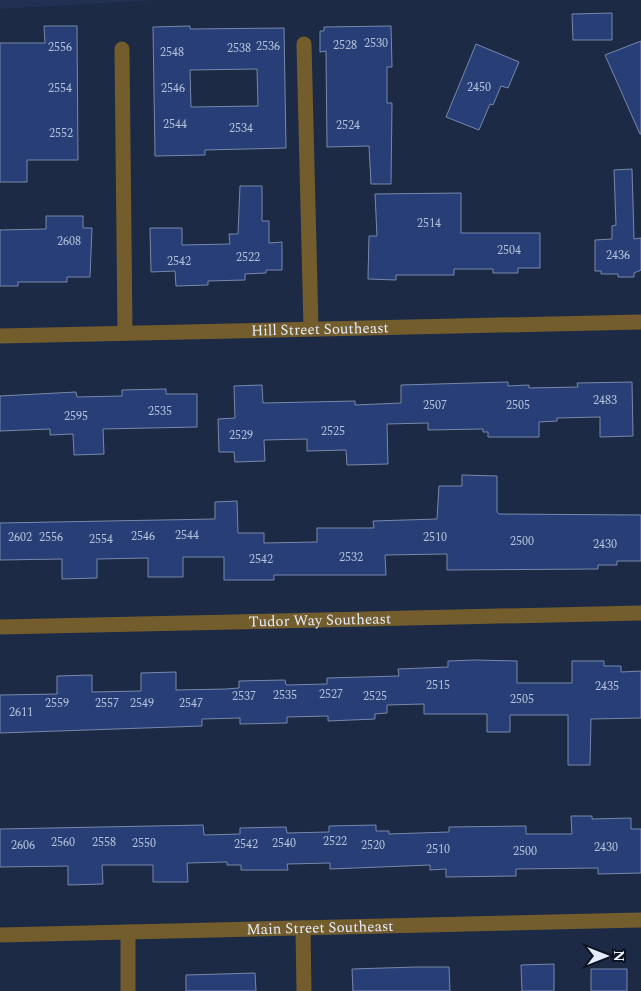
<svg xmlns="http://www.w3.org/2000/svg" width="641" height="991" font-family="Spectral,serif">
	<style>
		.built { fill: #213053 }
		.building { fill: #273f76; stroke: #7888ab; fill-rule: evenodd }
		.lines { fill: none; stroke-linecap: round; stroke-linejoin: round }
		.minor { stroke: #735d2d; stroke-width: 15 }
		.labels { text-anchor: middle; stroke-width: 4; stroke-linejoin: round; paint-order: stroke }
		.number-label { font-size: 12px; fill: #b6c1da }
		.street-label { font-size: 15px; fill: #e5ecfc; stroke: #0d1320 }
	</style>
	<rect width="100%" height="100%" fill="#1d2a46"/>
	<path class="built" d="M0 0H157L0 9Z"/>
	<path class="building" d="M612 13V40H573L572 14Z
		M44 26H77L78 160H27V182H0V43H45Z
		M190 26V29L284 28 286 148 205 150V155L155 156 153 27ZM257 69 258 106 191 107 190 70Z
		M391 26 392 67H387V103H392L391 184H371L369 146 327 147 326 51 320 52V31H324V27Z
		M641 41V134H640L605 55Z
		M476 44 519 62 508 88 501 86 493 105 490 104 479 130 446 117Z
		M632 169 634 239 641 238V270L634 273V277H618V274H601V271H595V240L612 239V226L616 225 614 170Z
		M240 186H262V221H269V243L282 242V270H266V273L245 274V280L208 281V285L176 286 175 271 151 272 150 228H182V245L230 244 229 234H238Z
		M461 193V233H540V268H518V273H493V269H454V275H396V280L368 279 369 236H377L375 194Z
		M46 216H83V228H92L90 277H67V282H18V286H0V230L46 229Z
		M508 382V386L529 385V388L578 387 577 383 632 382 633 436 600 437V417L557 418V421L539 422V437H488V432H483V429L428 430V423L387 424 388 464 347 465 346 450 307 451V439L264 440 265 461 235 462 234 452H219L218 419 235 418 234 386 262 385 263 403 355 401V405L401 403V385Z
		M166 389V394H197V427L103 429 104 454 74 455 73 434 50 435V429L0 431V396L76 392 77 397 122 396V390Z
		M462 475 497 476V512L499 514 641 515V561H617V565H598V569L447 570V554L385 555 386 575H274V580H224V557H183V577H148V558L97 559V578L62 579V559L0 560V523L215 519V502L237 501 238 533H264V543L317 542V528H374L373 521 437 519 439 486H462Z
		M475 660 517 661V683H572V661H604V666H621V672L641 671V718L591 719 590 765H568V715H510V732H487V714H424V704L387 705V713L375 714V719L328 721V716L287 717V723L240 724V718L202 719V726L0 733V695L57 694V676L92 675V692L141 691V673L176 672V690L226 689 239 688V681L285 680 286 685 327 684V678L399 676 398 669 448 667V661Z
		M571 816H592V819L631 818V829H641V873L598 874V868L516 869V876L446 877V869L430 870V865L330 869V863L287 864 288 870H241V865H227V862L187 863 188 882H153V865H102L103 884 68 885V866L0 867V829L203 825 204 835 240 834V828L286 827 287 833 329 832V826L376 825V831H389V834L449 832V827L526 826V834H572Z
		M554 964V991H522L521 965Z
		M416 967H449L450 991H353L352 969Z
		M591 969H627V991H591Z
		M255 973 256 991H186V975Z"/>
	<g class="lines">
		<g class="minor">
			<path d="M304 44 311 328"/>
			<path d="M122 49 125 332"/>
			<path id="s1" d="M0 336 641 322"/>
			<path id="s2" d="M0 627 641 613"/>
			<path d="M303 928 304 991"/>
			<path d="M128 932V991"/>
			<path id="s3" d="M0 935 641 920"/>
		</g>
	</g>
	<g class="labels">
		<g class="number-label">
			<text x="376" y="47">2530</text>
			<text x="345" y="49">2528</text>
			<text x="268" y="50">2536</text>
			<text x="60" y="51">2556</text>
			<text x="239" y="52">2538</text>
			<text x="172" y="56">2548</text>
			<text x="479" y="91">2450</text>
			<text x="60" y="92">2554</text>
			<text x="173" y="92">2546</text>
			<text x="175" y="128">2544</text>
			<text x="348" y="129">2524</text>
			<text x="241" y="132">2534</text>
			<text x="61" y="137">2552</text>
			<text x="429" y="227">2514</text>
			<text x="69" y="245">2608</text>
			<text x="509" y="254">2504</text>
			<text x="618" y="259">2436</text>
			<text x="248" y="261">2522</text>
			<text x="179" y="265">2542</text>
			<text x="605" y="404">2483</text>
			<text x="435" y="409">2507</text>
			<text x="518" y="409">2505</text>
			<text x="160" y="415">2535</text>
			<text x="76" y="420">2595</text>
			<text x="333" y="435">2525</text>
			<text x="241" y="439">2529</text>
			<text x="187" y="539">2544</text>
			<text x="143" y="540">2546</text>
			<text x="20" y="541">2602</text>
			<text x="51" y="541">2556</text>
			<text x="435" y="541">2510</text>
			<text x="101" y="543">2554</text>
			<text x="522" y="545">2500</text>
			<text x="605" y="548">2430</text>
			<text x="351" y="561">2532</text>
			<text x="261" y="563">2542</text>
			<text x="438" y="689">2515</text>
			<text x="607" y="690">2435</text>
			<text x="331" y="698">2527</text>
			<text x="285" y="699">2535</text>
			<text x="244" y="700">2537</text>
			<text x="375" y="700">2525</text>
			<text x="522" y="703">2505</text>
			<text x="57" y="707">2559</text>
			<text x="107" y="707">2557</text>
			<text x="142" y="707">2549</text>
			<text x="191" y="707">2547</text>
			<text x="21" y="716">2611</text>
			<text x="335" y="845">2522</text>
			<text x="63" y="846">2560</text>
			<text x="104" y="846">2558</text>
			<text x="144" y="847">2550</text>
			<text x="284" y="847">2540</text>
			<text x="246" y="848">2542</text>
			<text x="23" y="849">2606</text>
			<text x="373" y="849">2520</text>
			<text x="606" y="851">2430</text>
			<text x="438" y="853">2510</text>
			<text x="525" y="855">2500</text>
		</g>
		<g class="street-label">
			<text dy="5" stroke="none"><textPath href="#s1" startOffset="320">Hill Street Southeast</textPath></text>
			<text dy="5" stroke="none"><textPath href="#s2" startOffset="320">Tudor Way Southeast</textPath></text>
			<text dy="5" stroke="none"><textPath href="#s3" startOffset="320">Main Street Southeast</textPath></text>
		</g>
	</g>
	<g transform="translate(606 956) rotate(90)" stroke="#0d1320" stroke-width="4" paint-order="stroke">
	<path d="M0-4L9 19L0 12L-9 19Z" fill="#e5ecfc"/>
	<text y="-8" font-size="14" font-weight="bold" text-anchor="middle" fill="#e5ecfc">N</text>
	</g>
</svg>
